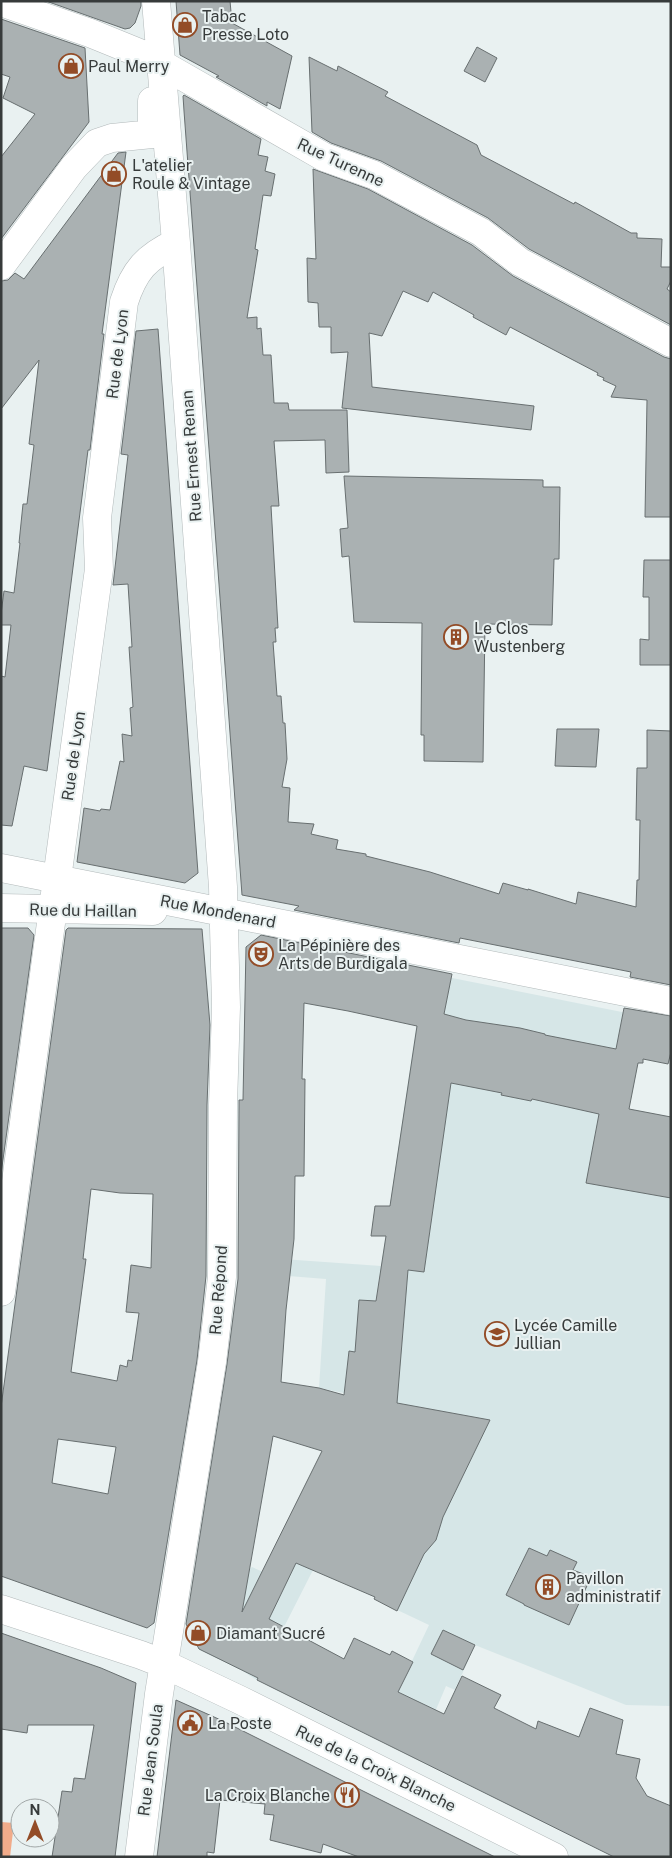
<svg xmlns="http://www.w3.org/2000/svg" width="672" height="1858" font-family="'Public Sans',sans-serif">
	<style>
		.built { fill: #d6e6e7 }
		.green { fill: #f1ab8a }
		.building { fill: #aab1b2; stroke: #686f70; fill-rule: evenodd }
		.lines { fill: none; stroke-linecap: round; stroke-linejoin: round }
		.minor-casing { stroke: #b2b9ba; stroke-width: 29 }
		.minor { stroke: #fff; stroke-width: 28 }
		.labels { text-anchor: middle; stroke-width: 4; stroke-linejoin: round; paint-order: stroke }
		.poi-label { font-size: 16px; fill: #373b3b; stroke: #e9f1f1; text-anchor: start }
		.street-label { font-size: 16px; fill: #373b3b; stroke: #e9f1f1 }
	</style>
	<rect width="100%" height="100%" fill="#e9f1f1"/>
	<path class="built" d="M427 973 647 1017 629 1109 671 1117V1706L626 1705 475 1645 455 1690 446 1686 435 1712 375 1739 429 1625 374 1599 375 1597 313 1570 257 1680 241 1670 200 1650 238 1618 223 1593 252 1567 286 1582 359 1396 319 1388 326 1279 238 1272 239 1256 381 1266 419 1007Z"/>
	<path class="green" d="M1 1822 14 1823 10 1857H1Z"/>
	<path class="building" d="M46 1H141V6L135 23 130 28 125 29Z
		M176 1H230L232 23 292 56 280 109 267 102V106L216 77 219 76 180 55Z
		M1 19 85 48 89 122 1 239V157L35 114 3 98 10 77 1 74Z
		M477 47 497 58 485 82 464 71Z
		M309 57 337 71 338 66 388 92 385 96 477 145 481 155 574 204 575 202 631 233H637V238L662 239 661 267H671V281L667 289 671 292V325L529 249 488 218 381 161 331 143 312 132Z
		M184 95 261 139 258 155 268 157 265 171 275 174 271 196 263 195 255 249 258 250 247 318 257 317V329L261 328 263 355H271L274 403H288L289 410H347L349 472 326 473 325 440 274 441 279 506H271L278 628H275L276 642H273L277 696H281L283 723H285L287 759 282 787 290 788 288 822 314 824 311 834 338 840 336 849 366 854V856L430 872 499 894 503 883 528 890V889L576 904 578 892 636 907 637 880H639L640 820H636L637 768H647V730L671 731V985L630 977 631 972 460 938 459 943 294 910 299 906 242 895 184 111 183 96Z
		M126 152 102 334H104L90 450H88L47 771 24 766 12 826 1 825V676L5 677 11 625H1V614L4 591 14 593 20 543H19L23 504H27L34 445 29 444 39 360 1 409V281L8 280 15 273 24 279 118 153Z
		M313 169 368 189 472 245 513 276 664 357 671 359V517H645L647 400 611 397 616 386 603 380 604 378 597 375 598 373 510 327 506 335 473 317 474 315 433 292 428 302 403 291 382 336 369 333 372 387 534 406 531 430 342 408 348 352 331 353V327H319L318 303 308 302 307 258 316 259Z
		M158 329 198 873 185 883 77 862 84 808 100 811 101 809 110 810 120 761 124 762 122 734 132 736 130 708 133 707 129 647H132L128 584 113 585 128 455 121 454 136 331Z
		M344 476 543 480V487H560L559 559H554L552 625 485 624 483 762 424 761V735H421L422 623 354 622 349 556 342 557 340 529 348 528Z
		M644 560H671V665H640V639L649 640V597H643Z
		M557 729H599L596 767 555 766Z
		M1 928H28L34 935 1 1174Z
		M68 928 202 929 210 1025 207 1105 206 1276 197 1360 154 1623 147 1628 1 1576V1407L66 930ZM91 1189 120 1193 153 1194 151 1268 131 1265 126 1312 139 1313 132 1361 128 1360 127 1367 120 1365 117 1381 71 1372 86 1259H83ZM58 1439 116 1447 108 1494 52 1483Z
		M261 935 452 974 444 1014 466 1020 520 1028 545 1034V1035L616 1049 624 1008 671 1016V1052L668 1064 643 1059V1063H638L629 1109 671 1117V1198L586 1183 599 1114 532 1099 531 1101 501 1095 502 1093 451 1083 424 1272 408 1270 397 1403 490 1420 443 1517 436 1540 424 1554 397 1611 374 1599 375 1597 296 1563 269 1619 344 1659 354 1638 390 1655 392 1651 413 1662 398 1692 444 1714 462 1676 501 1695 494 1708 536 1729 538 1721 579 1737 590 1708 623 1720 616 1754 640 1759 636 1778 647 1796 671 1806V1857H614L257 1680 258 1678 199 1649 186 1624 227 1364 238 1279 239 1105V1100H243L246 947ZM304 1003 348 1011 417 1026 390 1206H375L371 1236H386L376 1301 359 1300 355 1352 349 1351 344 1395 319 1388 281 1382 286 1310 294 1239 295 1176H304L305 1079H302ZM273 1436 322 1451 242 1612Z
		M529 1548 547 1556 550 1550 577 1562 573 1570 591 1577 569 1625 524 1605V1604L506 1595Z
		M443 1630 475 1645 463 1670 431 1654Z
		M1 1633 101 1668 136 1683 115 1857H52L62 1791 72 1792 74 1778 85 1779 94 1725H28L27 1733 1 1729Z
		M176 1700 223 1721 495 1857H359L323 1844 321 1853 270 1840 274 1815 264 1814 265 1804 220 1800 214 1853 207 1852V1857H157Z"/>
	<g class="lines">
		<defs>
			<path id="minor" d="M1 2 90 33 149 57 324 157 374 175 481 232 520 262 671 343
				M1 266 74 167 97 143 112 138 152 134V101
				M1 868 671 1001
				M1 908 153 911
				M1 1292 99 569 97 518 124 302C134 271 146 257 176 243
				M1 1609 141 1655 164 1664 240 1700 554 1857
				M139 1857 159 1694 212 1362 222 1277 223 1105 226 1007 223 887 176 243 156 1"/>
		</defs>
		<use href="#minor" class="minor-casing"/>
		<use href="#minor" class="minor"/>
	</g>
	<defs>
		<symbol id="shop-ring" viewBox="-11 -11 22 22"><circle r="9.5" fill="#e9f1f1" stroke="#934c27" stroke-width="1.5"/><path d="M-5-2.5h2.3a2.7 3.5 0 0 1 5.4 0H5L5.5 6h-11ZM-1.5-2.5h3a1.5 2.3 0 0 0-3 0Z" fill="#934c27"/></symbol>
		<symbol id="building-ring" viewBox="-11 -11 22 22"><circle r="9.5" fill="#e9f1f1" stroke="#934c27" stroke-width="1.5"/><path d="M-4-6H4V6H1V3H-1V6H-4ZM-2.5-4.3h1.7v1.8h-1.7ZM.8-4.3h1.7v1.8H.8ZM-2.5-1h1.7V.8h-1.7ZM.8-1h1.7V.8H.8Z" fill="#934c27"/></symbol>
		<symbol id="theatre-ring" viewBox="-11 -11 22 22"><circle r="9.5" fill="#e9f1f1" stroke="#934c27" stroke-width="1.5"/><path d="M-5-5.5Q0-4 5-5.5V0Q5 5 0 6Q-5 5-5 0ZM-3.3-2.5H-1v1.5H-3.3ZM1-2.5H3.3v1.5H1ZM-2.8 1Q0 5.5 2.8 1Z" fill="#934c27"/></symbol>
		<symbol id="school-ring" viewBox="-11 -11 22 22"><circle r="9.5" fill="#e9f1f1" stroke="#934c27" stroke-width="1.5"/><path d="M0-5L7-2L0 1L-7-2ZM-4 1L0 2.5L4 1V4Q0 6-4 4Z" fill="#934c27"/></symbol>
		<symbol id="civic-ring" viewBox="-11 -11 22 22"><circle r="9.5" fill="#e9f1f1" stroke="#934c27" stroke-width="1.5"/><path d="M-.6-6.5H3V-4.5H.6V-3L4-1V1h2V6H-6V1h2V-1L-.6-3ZM-1.2 2.5V6h2.4V2.5Z" fill="#934c27"/></symbol>
		<symbol id="restaurant-ring" viewBox="-11 -11 22 22"><circle r="9.5" fill="#e9f1f1" stroke="#934c27" stroke-width="1.5"/><path d="M-5-6h1v4h1v-4h1v4h1v-4h1v5L-1.5 .5V6h-2V.5L-5-1ZM5-6V6H3V1.5H1.5Q1.5-4 5-6Z" fill="#934c27"/></symbol>
	</defs>
	<g fill-rule="evenodd">
		<use href="#shop-ring" x="171" y="11" width="28" height="28"/>
		<use href="#shop-ring" x="57" y="52" width="28" height="28"/>
		<use href="#shop-ring" x="100" y="160" width="28" height="28"/>
		<use href="#building-ring" x="442" y="623" width="28" height="28"/>
		<use href="#theatre-ring" x="247" y="940" width="28" height="28"/>
		<use href="#school-ring" x="483" y="1320" width="28" height="28"/>
		<use href="#building-ring" x="534" y="1573" width="28" height="28"/>
		<use href="#shop-ring" x="184" y="1619" width="28" height="28"/>
		<use href="#civic-ring" x="176" y="1709" width="28" height="28"/>
		<use href="#restaurant-ring" x="333" y="1781" width="28" height="28"/>
	</g>
	<g class="labels">
		<g class="poi-label">
			<text x="202" y="22">Tabac<tspan x="202" dy="18">Presse Loto</tspan></text>
			<text x="88" y="72">Paul Merry</text>
			<text x="132" y="171">L'atelier<tspan x="132" dy="18">Roule &amp; Vintage</tspan></text>
			<text x="474" y="634">Le Clos<tspan x="474" dy="18">Wustenberg</tspan></text>
			<text x="278" y="951">La Pépinière des<tspan x="278" dy="18">Arts de Burdigala</tspan></text>
			<text x="514" y="1331">Lycée Camille<tspan x="514" dy="18">Jullian</tspan></text>
			<text x="566" y="1584">Pavillon<tspan x="566" dy="18">administratif</tspan></text>
			<text x="216" y="1639">Diamant Sucré</text>
			<text x="208" y="1729">La Poste</text>
			<text x="330" y="1801" text-anchor="end">La Croix Blanche</text>
		</g>
		<g class="street-label">
			<text transform="translate(341 162) rotate(25)" y="6">Rue Turenne</text>
			<text transform="translate(117 354) rotate(-83)" y="6">Rue de Lyon</text>
			<text transform="translate(191 456) rotate(-94)" y="6">Rue Ernest Renan</text>
			<text transform="translate(73 756) rotate(-82)" y="6">Rue de Lyon</text>
			<text transform="translate(83 910) rotate(1)" y="6">Rue du Haillan</text>
			<text transform="translate(218 911) rotate(11)" y="6">Rue Mondenard</text>
			<text transform="translate(218 1290) rotate(-86)" y="6">Rue Répond</text>
			<text transform="translate(150 1760) rotate(-83)" y="6">Rue Jean Soula</text>
			<text transform="translate(376 1768) rotate(26)" y="6">Rue de la Croix Blanche</text>
		</g>
	</g>
	<rect width="672" height="1858" fill="none" stroke="#373b3b" stroke-width="5"/>
	<g transform="translate(35 1823)"><circle r="24" fill="#e9f1f1" stroke="#a2a8a8"/>
	<path d="M0-4L9 19L0 12L-9 19Z" fill="#934c27"/>
	<text y="-8" font-size="14" font-weight="bold" text-anchor="middle" fill="#373b3b">N</text>
	</g>
</svg>
